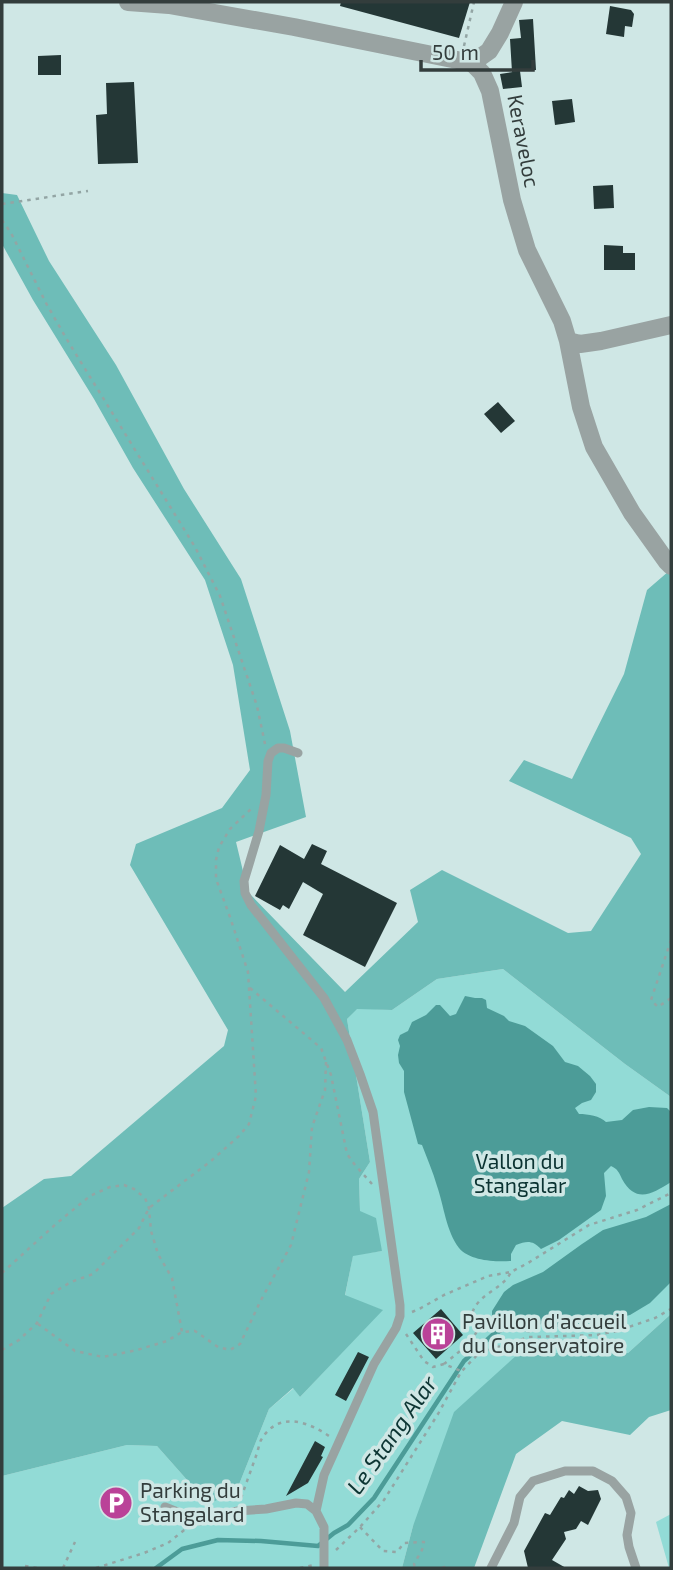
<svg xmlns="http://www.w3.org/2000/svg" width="673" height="1570" font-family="'Exo 2',sans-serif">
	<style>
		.green { fill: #92dbd6 }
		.forest { fill: #6ebdb8 }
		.water { fill: #4c9c98 }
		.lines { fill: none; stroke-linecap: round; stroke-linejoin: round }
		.stream { stroke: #4c9c98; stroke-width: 4.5 }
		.building { fill: #243736 }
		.path { stroke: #93a5a4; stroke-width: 2.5; stroke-dasharray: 3.5 5; stroke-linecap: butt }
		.lane { stroke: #99a3a2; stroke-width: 9 }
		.street { stroke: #99a3a2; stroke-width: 18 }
		.labels { text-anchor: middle; stroke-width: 7; stroke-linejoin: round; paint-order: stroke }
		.street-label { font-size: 21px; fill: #333d3c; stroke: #cfe7e5 }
		.park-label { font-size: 21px; fill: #0a3231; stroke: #cfe7e5 }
		.poi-label { font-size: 21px; fill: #333d3c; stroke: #cfe7e5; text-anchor: start }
		.water-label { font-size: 23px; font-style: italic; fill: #0d3533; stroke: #cfe7e5 }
	</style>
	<rect width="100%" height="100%" fill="#cfe7e5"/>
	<path class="green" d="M503 969 625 1064 671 1097V1314L628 1353H519L413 1526 402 1568H2V1476L127 1445 157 1446 188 1481 238 1487 269 1409 294 1388 300 1397 382 1310 345 1296 353 1255 382 1251 360 1212 359 1179 370 1162 347 1019 357 1008 392 1010 437 979Z
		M671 1514V1568H669L656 1522Z"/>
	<path class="forest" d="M2 193 17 195 49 261 116 365 184 489 241 579 290 731 306 817 236 842 248 892 345 992 418 922 410 890 442 870 568 933 591 931 641 854 631 838 509 781 524 760 572 779 624 674 647 590 669 571 671 573V1097L625 1064 503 969 437 979 392 1010 357 1009 347 1019 370 1162 359 1179 360 1211 376 1218 382 1251 353 1256 345 1295 383 1310 300 1397 293 1388 269 1409 238 1487 215 1501 188 1481 157 1446 127 1445 2 1476V1208L44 1179 71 1176 224 1046 228 1030 130 865 136 844 222 808 250 770 233 665 205 580 133 468 94 399 33 300 2 244Z
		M671 1314V1410L649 1417 630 1435 562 1421 516 1454 474 1568H402L413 1526 454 1412 519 1353H628Z"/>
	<path class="water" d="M465 996 475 998H482L486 1000 487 1008 504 1016 509 1021 525 1026 553 1046 565 1062 578 1066 590 1076 596 1084V1092L591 1100 582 1103 575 1108 579 1114C588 1114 600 1116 606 1122L622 1120 633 1110 649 1107 667 1108 671 1112V1182C652 1194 636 1204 622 1179 619 1173 618 1169 611 1166L604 1173 606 1196 601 1210 559 1240 541 1249C532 1240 527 1241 516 1245L511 1254V1261C495 1262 470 1261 459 1248 446 1231 444 1206 437 1186 433 1172 427 1158 422 1145L418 1144 404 1092V1071L399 1063 398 1055 400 1046 398 1040 400 1035 408 1031 412 1022 426 1015 436 1005H440L450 1016 456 1014Z
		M671 1204V1282L650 1303 630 1315 601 1322 557 1327 545 1321 529 1333 511 1327 499 1334 494 1332 492 1321V1311L504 1292 513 1285 543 1272 582 1244 603 1230 646 1217Z"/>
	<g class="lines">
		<path class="stream" d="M156 1568 182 1549 218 1540 261 1541 318 1546 334 1533 348 1525 374 1498 464 1361 498 1330"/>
	</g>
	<path class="building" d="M341 2H470L459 38 340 6Z
		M610 6 631 10 634 14 632 27 625 26 624 37 606 34Z
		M533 19 536 70 520 71 522 87 503 89 500 74 519 71 512 72 510 39 521 38 519 20Z
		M61 55V75H38V56Z
		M134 82 138 163 98 164 96 115 107 114 106 83Z
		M572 99 575 122 555 125 552 101Z
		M613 185 614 208 594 209 593 186Z
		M604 245 623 246V253H635V270H604Z
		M498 402 515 421 501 433 484 414Z
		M312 844 327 851 321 864 397 903 365 967 303 935 323 894 303 882 289 909 283 905 280 910 255 896 280 845 304 859Z
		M441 1309 463 1335 436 1359 413 1333Z
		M358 1352 369 1357 346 1401 335 1395Z
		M315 1441 325 1447 321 1456 323 1457 308 1483 286 1496Z
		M579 1486 588 1491 598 1490 601 1499 588 1525 581 1521 576 1529 564 1532 566 1539 552 1560 566 1568H528L524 1551 545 1513 550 1515 561 1497 564 1498 569 1490 574 1494Z"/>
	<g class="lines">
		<path class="path" d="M464 46 474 2
			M2 204 88 191
			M2 220 11 233 46 303 66 338 195 547 220 596 257 706 265 744
			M671 940 651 1000 658 1007 671 998
			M250 988 321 1048 331 1075 347 1154 355 1165 372 1184
			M2 1273 57 1223 90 1196 110 1187 124 1185 134 1189 145 1198 149 1208 151 1231 158 1254 172 1278 182 1332
			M412 1312 421 1308 444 1295 488 1276 511 1272 528 1263 589 1225 637 1210 671 1193
			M38 1324 75 1351 103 1357 137 1350 167 1341 182 1332 195 1331 218 1347 230 1350 240 1344 261 1300 291 1245 309 1172 312 1127 325 1090 326 1062
			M406 1334 424 1361 433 1367 444 1364 461 1371
			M2 1350 19 1340 37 1323 51 1294 71 1282 93 1274 139 1228 149 1208 211 1161 239 1136 249 1124 256 1096 248 972 230 917 216 879V860L219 847 230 829 251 809
			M444 1364C454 1356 482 1335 479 1321 478 1317 475 1314 473 1311 480 1293 503 1289 511 1272
			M2 1395V1399
			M241 1498C246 1484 251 1470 256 1456 258 1451 259 1444 261 1440 278 1411 307 1421 329 1436
			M360 1527 383 1551 397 1552 404 1543 424 1542 422 1550 414 1564 415 1568
			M336 1550 360 1527 384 1500 438 1414 461 1372 479 1353 529 1337 597 1335 617 1331 655 1318 671 1309
			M25 1566 37 1568
			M63 1568 75 1542
			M96 1568 144 1553 168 1543 188 1527
			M300 1568 314 1565
			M442 1568 447 1566 449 1568"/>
		<path class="lane" d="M298 753 284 748H278L271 753 268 761 266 795 259 831 244 881 245 893 251 905 324 998 347 1040 360 1074 373 1112 400 1305V1316L396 1328 374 1364 324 1475 316 1511
			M165 1507 200 1521 237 1511 266 1509 296 1503 307 1504 316 1511 324 1527V1568
			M491 1568 514 1523 520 1497 533 1481 565 1471H593L612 1481 626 1497 631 1513 627 1535 629 1547 636 1568"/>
		<path class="street" d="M128 2 169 5 294 27 472 63 482 73 490 91 512 200 527 250 562 321 568 341 580 344 601 341 671 325
			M472 63 489 51 500 33 514 2
			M568 341 581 407 594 447 632 513 667 562 671 566"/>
	</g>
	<defs>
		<symbol id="building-disc" viewBox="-11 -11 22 22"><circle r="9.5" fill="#ba4298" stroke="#cfe7e5"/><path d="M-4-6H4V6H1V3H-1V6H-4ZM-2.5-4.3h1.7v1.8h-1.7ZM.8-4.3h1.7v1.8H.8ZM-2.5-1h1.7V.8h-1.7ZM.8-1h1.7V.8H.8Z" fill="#fff"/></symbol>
		<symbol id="parking-disc" viewBox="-11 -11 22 22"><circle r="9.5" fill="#ba4298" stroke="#cfe7e5"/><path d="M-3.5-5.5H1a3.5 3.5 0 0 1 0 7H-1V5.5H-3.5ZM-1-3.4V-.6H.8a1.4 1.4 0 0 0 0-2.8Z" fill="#fff"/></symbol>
	</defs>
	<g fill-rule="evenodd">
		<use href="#building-disc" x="419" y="1315" width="38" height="38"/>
		<use href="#parking-disc" x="97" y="1484" width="38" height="38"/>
	</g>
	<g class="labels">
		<g class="street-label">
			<text transform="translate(523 141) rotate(79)" y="7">Keraveloc</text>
		</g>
		<g class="park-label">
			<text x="520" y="1169">Vallon du<tspan x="520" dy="24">Stangalar</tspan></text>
		</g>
		<g class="poi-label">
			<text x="462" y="1329">Pavillon d'accueil<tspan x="462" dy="24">du Conservatoire</tspan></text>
			<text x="140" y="1498">Parking du<tspan x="140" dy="24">Stangalard</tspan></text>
		</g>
		<g class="water-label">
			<text transform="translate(392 1435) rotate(-55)" y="8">Le Stang Alar</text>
		</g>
	</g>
	<rect width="673" height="1570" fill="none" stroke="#333d3c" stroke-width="7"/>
	<path d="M421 60v10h112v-10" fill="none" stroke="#333d3c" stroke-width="3.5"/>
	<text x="432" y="60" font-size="21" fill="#333d3c" stroke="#cfe7e5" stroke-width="5" paint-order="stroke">50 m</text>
</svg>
